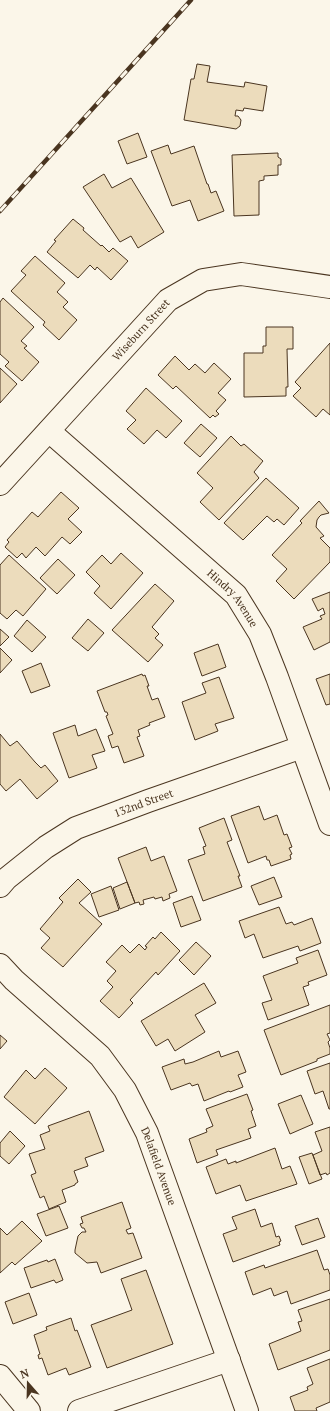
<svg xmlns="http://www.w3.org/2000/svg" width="330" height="1411" font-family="'PT Serif',serif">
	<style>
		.building { fill: #ecdcbc; stroke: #4a3520 }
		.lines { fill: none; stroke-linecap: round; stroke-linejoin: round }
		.minor-casing { stroke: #4a3520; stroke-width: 24 }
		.minor { stroke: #fbf6e9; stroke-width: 22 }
		.rail-casing { stroke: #4a3520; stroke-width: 4.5 }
		.rail { stroke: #fbf6e9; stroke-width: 3; stroke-dasharray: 9; stroke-linecap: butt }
		.labels { text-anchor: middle; stroke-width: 3; stroke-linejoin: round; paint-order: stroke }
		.street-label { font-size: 11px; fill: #4a3520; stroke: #fbf6e9 }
	</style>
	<rect width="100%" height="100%" fill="#fbf6e9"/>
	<path class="building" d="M197 64 210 66 207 82 244 87 245 82 267 86 263 111 244 108 243 111 236 110 235 116H238L241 120 240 126 236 129 184 120 191 79H194Z
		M138 133 147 157 127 164 118 141Z
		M168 145 171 154 194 146 207 184H208L211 193 216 191 224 211 198 221 190 200 172 206 151 151Z
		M278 153V157L281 159V165H278V175L264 176V180L259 181V215L234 216 232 155Z
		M104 174 112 188 131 178 164 232 138 248 131 236 120 242 83 187Z
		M73 219 84 228 83 230 101 246 102 245 109 252 113 248 128 261 111 280 97 267 95 270 90 265 78 278 47 252 56 241 54 240Z
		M35 256 65 283 57 292 68 302 63 307 77 320 59 340 43 325 45 322 11 291 26 275 21 271Z
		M3 298 34 327 21 341 27 346 24 348 39 362 22 381 5 366 9 362 0 354V302Z
		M266 327H293V349H287L288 387H286V396L244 397V353H263V346H266Z
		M330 343V415L323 409 316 417 293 396 301 388 295 382Z
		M175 356 189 370 195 364 205 373 214 363 231 379 218 393 226 400 216 411 219 414 215 417 213 415 210 418 176 386 173 389 158 375Z
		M0 368 17 384 0 403Z
		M146 388 182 421 166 438 157 430 144 444 127 429 136 420 126 411Z
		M201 424 217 438 200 457 184 443Z
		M231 436 241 446 244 444 263 461 254 472 259 478 219 520 200 502 213 488 197 473Z
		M266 478 299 508 284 525 277 519 274 522 267 516 243 540 224 523Z
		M61 492 79 508 68 519 82 532 70 544 62 537 45 556 36 547 26 558 22 553 17 558 5 547 9 542 7 540 32 512 38 517Z
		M319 501 329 513 321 515 319 517 317 520 316 527 324 536 320 538 330 548V562L294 599 276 581 287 569 272 555 302 523 300 521Z
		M121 553 143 573 111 609 94 593 100 586 86 572 102 555 111 564Z
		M9 555 46 589 23 616 16 610 7 619 0 613V565Z
		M58 559 75 575 57 594 40 578Z
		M155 584 174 601 152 627 159 634 155 638 163 645 148 662 112 630Z
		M330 592V642L314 650 303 627 322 619 320 616 325 614 323 608 318 611 312 599Z
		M88 619 104 633 88 651 72 638Z
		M27 620 46 637 32 652 14 636Z
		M0 629 9 637 0 646Z
		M218 644 226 667 202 676 194 653Z
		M0 648 12 660 0 673Z
		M41 663 50 686 31 693 22 671Z
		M142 674 143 676 145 675 149 686H147L152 700 158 698 165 717 149 723 150 725 138 730 140 736 137 737 144 756 124 763 118 746 112 748 108 736 113 734 106 716 108 715 107 712H105L97 691Z
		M330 674V704L326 705 316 679Z
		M219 677 234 718 215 724 218 731 195 740 182 702 206 693 202 683Z
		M75 725 78 736 96 729 105 751 92 755 97 768 69 778 53 733Z
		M0 734 10 746 17 741 35 762 41 768 45 765 58 781 37 799 20 779 6 791 0 784Z
		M259 806 264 820 277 815 284 835 287 834 292 847 289 848 292 854 290 855 291 859 271 866 269 860H267L266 856 248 863 231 816Z
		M224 818 232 840 227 842 240 876H238L242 887 203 901 188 860 205 854 203 847 206 846 199 828Z
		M146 847 151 861 164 856 177 891 169 894 170 898 163 901 162 897 155 899 154 897 143 900 144 904 140 905 139 902 135 903 118 858Z
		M274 877 282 897 259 905 251 886Z
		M78 879 91 892 79 903 102 924 63 967 41 948 50 938 40 929 63 902 59 898Z
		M127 882 135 903 120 909 113 888Z
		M111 886 119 910 99 917 91 894Z
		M192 896 201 920 181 927 173 903Z
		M279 907 286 924 292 922 294 925 312 918 321 943 300 951 298 946 263 958 254 934 245 938 239 921Z
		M161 932 180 951 158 975 156 972 130 1000 133 1003 119 1018 100 1001 113 987 107 981 116 971 106 962 122 945 130 953 139 944 145 950 147 947 145 946 153 937 155 939Z
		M196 942 211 956 194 975 179 960Z
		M318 950 327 975 308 982 309 985 303 987 309 1005 268 1020 262 1003 272 1000 263 976 298 963 296 958Z
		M204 983 216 1003 195 1015 205 1032 175 1051 168 1039 156 1046 141 1021Z
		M330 1005V1033L327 1034 330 1040 328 1042 330 1048V1054L317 1059V1061L281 1075 264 1030Z
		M0 1035 7 1041 0 1049Z
		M219 1051 221 1057 238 1051 246 1072 238 1075 243 1087 230 1092 229 1091 204 1101 198 1084 192 1086 190 1083 171 1090 162 1067 184 1059 185 1064 193 1062Z
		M330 1063V1109H329L323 1091 315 1094 307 1071Z
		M45 1068 67 1088 35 1124 4 1097 26 1070 35 1079Z
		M247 1094 253 1110 251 1111 256 1126 248 1129 251 1138 216 1150 218 1155 197 1163 189 1139 207 1132 206 1129 213 1126 206 1109Z
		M301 1095 313 1124 290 1134 278 1104Z
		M89 1111 104 1151 85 1158 88 1166 74 1171 78 1182 75 1184V1185L62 1190 66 1202 49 1209 44 1196 40 1198 31 1175 36 1173 29 1154 45 1149 40 1135 50 1131 48 1126Z
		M330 1127V1173L327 1175 326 1173 320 1175 313 1155 322 1151 315 1132Z
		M10 1131 25 1146 9 1164 0 1156V1143Z
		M275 1148 282 1169 290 1166 297 1184 246 1201 240 1185 216 1194 206 1167 226 1159 228 1164 236 1161V1163Z
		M312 1153 322 1179 309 1184 299 1157Z
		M122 1202 131 1228 126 1230 128 1234 133 1233 142 1258 101 1273 97 1262 87 1263 75 1253V1250L78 1236 82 1232H86L84 1228H82L80 1224 83 1223 81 1217Z
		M59 1206 68 1228 46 1236 37 1214Z
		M255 1209 261 1227 272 1223 276 1237 279 1236 281 1241 279 1242 280 1245 233 1262 223 1234 237 1229 232 1217Z
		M318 1218 325 1237 302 1245 295 1226Z
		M22 1221 42 1241 15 1265 12 1262 0 1273V1228L7 1235Z
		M317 1250 324 1270 328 1269 330 1275V1290L291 1304 287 1291 274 1296 271 1288 253 1295 245 1272 264 1265 265 1268Z
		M55 1259 63 1280 56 1283 54 1280 31 1288 24 1268 47 1260 48 1262Z
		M146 1270 173 1344 107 1368 91 1325 132 1310 121 1279Z
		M29 1293 37 1315 13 1324 5 1302Z
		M330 1299V1350L278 1370 269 1344 301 1331 298 1322 302 1321 298 1310Z
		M71 1318 75 1331 77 1330 91 1367 69 1375 66 1368 48 1375 42 1358 39 1359 38 1355 40 1354 34 1335 47 1330 46 1327Z
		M330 1359V1402L316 1408 317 1411H295L290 1397 308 1390 307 1387 313 1384 307 1368Z"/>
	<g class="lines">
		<defs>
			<g id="minor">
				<path id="s1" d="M49 431 236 595 260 634 277 677 330 824"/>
				<path id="s2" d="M0 484 168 300 203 280 241 274 330 287"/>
				<path id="s3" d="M0 886 6 879 46 847 76 828 148 801 302 747"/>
				<path id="s4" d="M0 965 14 980 100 1056 125 1090 147 1133 247 1411"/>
				<path d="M0 1376 29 1411"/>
				<path d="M79 1411 229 1360"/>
			</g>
		</defs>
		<use href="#minor" class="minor-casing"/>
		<use href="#minor" class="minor"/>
		<defs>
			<path id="rail" d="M0 211 191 0"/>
		</defs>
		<use href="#rail" class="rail-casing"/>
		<use href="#rail" class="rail"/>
	</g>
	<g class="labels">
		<g class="street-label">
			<text dy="4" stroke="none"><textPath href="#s2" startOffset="209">Wiseburn Street</textPath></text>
			<text dy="4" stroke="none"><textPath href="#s1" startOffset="249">Hindry Avenue</textPath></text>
			<text dy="4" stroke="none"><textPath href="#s3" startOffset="168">132nd Street</textPath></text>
			<text dy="4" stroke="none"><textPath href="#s4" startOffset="261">Delafield Avenue</textPath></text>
		</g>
	</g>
	<g transform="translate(28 1383) rotate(340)" stroke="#fbf6e9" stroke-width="3" paint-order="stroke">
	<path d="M0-3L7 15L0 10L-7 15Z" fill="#4a3520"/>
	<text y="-6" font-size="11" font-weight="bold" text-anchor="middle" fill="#4a3520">N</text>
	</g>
</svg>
